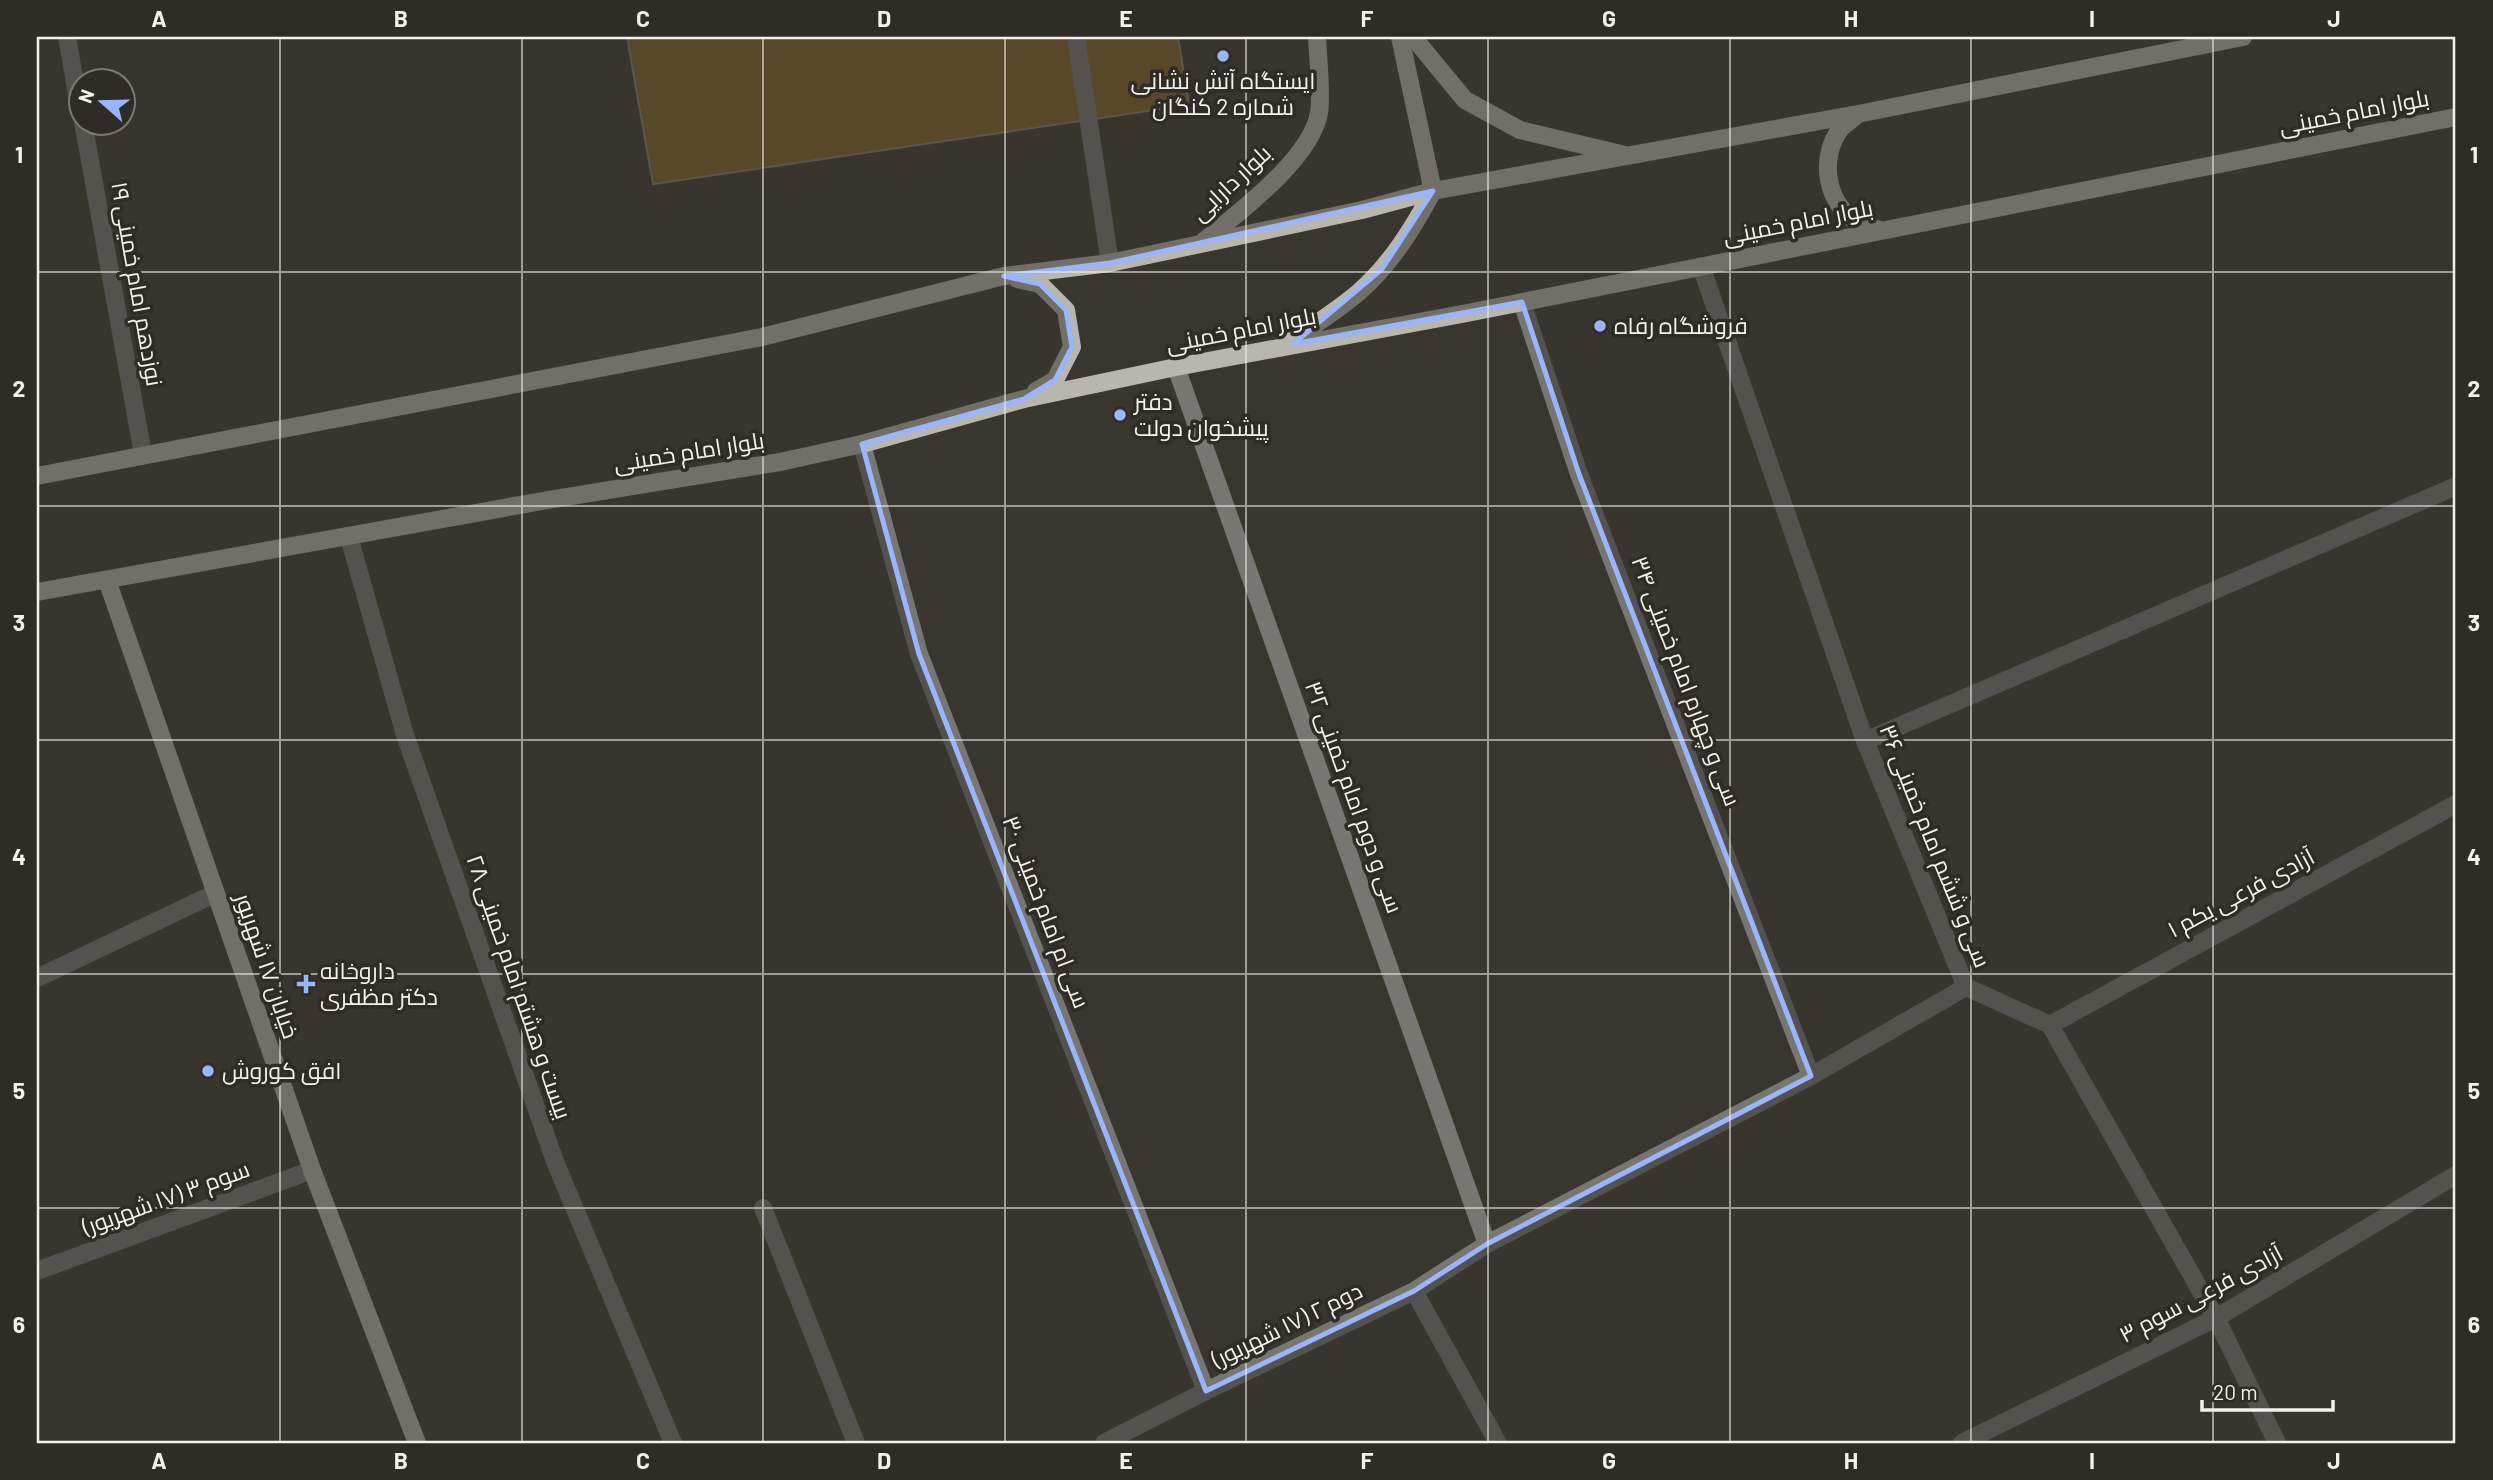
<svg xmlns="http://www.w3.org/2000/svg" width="2493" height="1480" font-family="Barlow,Cairo,sans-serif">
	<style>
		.building { fill: #815e24; stroke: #807c75; stroke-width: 2 }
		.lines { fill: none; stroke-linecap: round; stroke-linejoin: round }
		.minor { stroke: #777673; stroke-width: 18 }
		.major { stroke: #b9b5af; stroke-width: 18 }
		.marked { fill: none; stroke: #99b5fd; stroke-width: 5; stroke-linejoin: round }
		.grid { fill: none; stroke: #f3f0ed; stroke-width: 2; stroke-opacity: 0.55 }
		.poi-dot { fill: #99b5fd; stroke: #2f2b26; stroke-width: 2.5 }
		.labels { text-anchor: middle; stroke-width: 7; stroke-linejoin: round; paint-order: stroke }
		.poi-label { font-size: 23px; fill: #f3f0ed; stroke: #2f2b26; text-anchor: start }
		.street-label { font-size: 23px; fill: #f3f0ed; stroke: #2f2b26 }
		.neatline { fill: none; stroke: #f3f0ed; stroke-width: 2.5 }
		.grid-label { font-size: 23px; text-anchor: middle; font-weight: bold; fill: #f3f0ed }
	</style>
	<rect width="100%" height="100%" fill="#39352f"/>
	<path class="building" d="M627 37H1178L1189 105 653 184Z"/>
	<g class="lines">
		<path class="minor" d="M67 37 80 111
			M1076 37 1110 263
			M83 122 143 454
			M1701 266 1865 741 1966 987 2050 1025 2216 1318 2277 1443
			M1522 302 1579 474 1811 1076
			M1176 367 1487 1244
			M862 444 919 654 1206 1391
			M349 537 405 735 556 1164 673 1443
			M1865 741 2456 486
			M37 978 216 893
			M2050 1025 2456 804
			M763 1208 856 1443
			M37 1271 312 1170
			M1414 1291 1498 1443
			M1104 1443 1206 1391 1414 1291 1487 1244 1811 1076 1966 987
			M1962 1443 2216 1318 2456 1175"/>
		<path class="major" d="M1413 37 1465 100 1520 130 1625 155
			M1858 114C1853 119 1846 123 1841 128 1818 158 1826 205 1859 223 1865 226 1874 228 1880 230
			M1203 242C1238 213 1311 159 1319 113 1322 93 1318 59 1317 37
			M1017 279 1040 284 1066 310 1072 347 1055 380 1036 391
			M1288 343C1312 326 1337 311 1359 292 1391 264 1413 228 1433 191L1400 37
			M37 476 762 337 1004 276 1110 263 1362 210 1433 191 1858 114 2243 37
			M107 580 312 1170 417 1443
			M37 592 548 500 780 462 862 444 1024 399 1176 367 1462 314 2456 117"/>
	</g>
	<path d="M0 0H2493V1480H0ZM1433 191 1382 269 1293 344 1522 302 1579 474 1811 1076 1487 1244 1414 1291 1206 1391 919 654 862 444 1024 399 1055 380 1072 347 1066 310 1040 284 1004 276 1110 263Z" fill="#39352f" fill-opacity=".55" fill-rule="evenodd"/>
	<path class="marked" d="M1433 191 1382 269 1293 344 1522 302 1579 474 1811 1076 1487 1244 1414 1291 1206 1391 919 654 862 444 1024 399 1055 380 1072 347 1066 310 1040 284 1004 276 1110 263Z"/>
	<path class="grid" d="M280 37V1443M522 37V1443M763 37V1443M1005 37V1443M1246 37V1443M1488 37V1443M1730 37V1443M1971 37V1443M2213 37V1443M37 272H2456M37 506H2456M37 740H2456M37 974H2456M37 1208H2456"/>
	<g class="poi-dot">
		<circle cx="1223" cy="56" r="7"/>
		<circle cx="1600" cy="326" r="7"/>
		<circle cx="1120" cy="415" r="7"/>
		<path d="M302.5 973.5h7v7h7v7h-7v7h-7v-7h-7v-7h7z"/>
		<circle cx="208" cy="1071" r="7"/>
	</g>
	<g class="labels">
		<g class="poi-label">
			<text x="1223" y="89" text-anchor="middle">ایستگاه آتش نشانی<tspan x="1223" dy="26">شماره 2 کنگان</tspan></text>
			<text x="1614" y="334">فروشگاه رفاه</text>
			<text x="1134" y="410">دفتر<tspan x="1134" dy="26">پیشخوان دولت</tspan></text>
			<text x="320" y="979">داروخانه<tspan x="320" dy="26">دکتر مظفری</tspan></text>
			<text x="222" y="1079">افق کوروش</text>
		</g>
		<g class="street-label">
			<text transform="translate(2354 112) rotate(-11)" y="8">بلوار امام خمینی</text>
			<text transform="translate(1231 183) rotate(-43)" y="8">بلوار دارایی</text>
			<text transform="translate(1798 222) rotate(-11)" y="8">بلوار امام خمینی</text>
			<text transform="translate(137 284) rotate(80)" y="8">نوزدهم امام خمینی ۱۹</text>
			<text transform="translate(1241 330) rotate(-11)" y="8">بلوار امام خمینی</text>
			<text transform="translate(689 452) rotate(-9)" y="8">بلوار امام خمینی</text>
			<text transform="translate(1686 681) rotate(69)" y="8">سی و چهارم امام خمینی ۳۴</text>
			<text transform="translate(1354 797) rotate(70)" y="8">سی و دوم امام خمینی ۳۲</text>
			<text transform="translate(1935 846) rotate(68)" y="8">سی و ششم امام خمینی ۳۶</text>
			<text transform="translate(2241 893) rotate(-28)" y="8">آزادی فرعی یکم ۱</text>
			<text transform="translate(1046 912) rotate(69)" y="8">سی ام امام خمینی ۳۰</text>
			<text transform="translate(267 966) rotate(71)" y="8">خیابان ۱۷ شهریور</text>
			<text transform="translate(519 987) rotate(71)" y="8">بیست و هشتم امام خمینی ۲۸</text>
			<text transform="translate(166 1198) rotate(-20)" y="8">سوم ۳ (۱۷ شهریور)</text>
			<text transform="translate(2201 1294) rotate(-28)" y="8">آزادی فرعی سوم ۳</text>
			<text transform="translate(1287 1325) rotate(-26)" y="8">دوم ۲ (۱۷ شهریور)</text>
		</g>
	</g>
	<rect width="2493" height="1480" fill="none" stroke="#2f2b26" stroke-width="77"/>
	<g transform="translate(102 102) rotate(290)"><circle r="33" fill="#2f2b26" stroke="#7d7a76" stroke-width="2"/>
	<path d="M0-5L12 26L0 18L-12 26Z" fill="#99b5fd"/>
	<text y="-10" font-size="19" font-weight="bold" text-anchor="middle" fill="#f3f0ed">N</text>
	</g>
	<path d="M2202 1400v10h131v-10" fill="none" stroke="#f3f0ed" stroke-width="3.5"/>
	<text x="2213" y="1400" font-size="21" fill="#f3f0ed" stroke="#2f2b26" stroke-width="5" paint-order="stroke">20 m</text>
	<rect x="38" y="38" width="2416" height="1404" class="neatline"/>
	<g class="grid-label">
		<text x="159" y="27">A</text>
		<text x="401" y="27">B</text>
		<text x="643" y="27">C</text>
		<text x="884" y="27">D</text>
		<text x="1126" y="27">E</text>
		<text x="1367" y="27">F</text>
		<text x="1609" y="27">G</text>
		<text x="1851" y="27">H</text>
		<text x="2092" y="27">I</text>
		<text x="2334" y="27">J</text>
		<text x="19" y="163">1</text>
		<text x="2474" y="163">1</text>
		<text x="19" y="397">2</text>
		<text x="2474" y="397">2</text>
		<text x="19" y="631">3</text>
		<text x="2474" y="631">3</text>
		<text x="19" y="865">4</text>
		<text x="2474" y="865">4</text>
		<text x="19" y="1099">5</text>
		<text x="2474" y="1099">5</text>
		<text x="19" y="1333">6</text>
		<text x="2474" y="1333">6</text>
		<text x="159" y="1469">A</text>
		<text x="401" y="1469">B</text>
		<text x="643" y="1469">C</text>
		<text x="884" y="1469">D</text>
		<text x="1126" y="1469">E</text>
		<text x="1367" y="1469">F</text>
		<text x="1609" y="1469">G</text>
		<text x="1851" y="1469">H</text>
		<text x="2092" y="1469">I</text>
		<text x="2334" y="1469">J</text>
	</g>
</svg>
